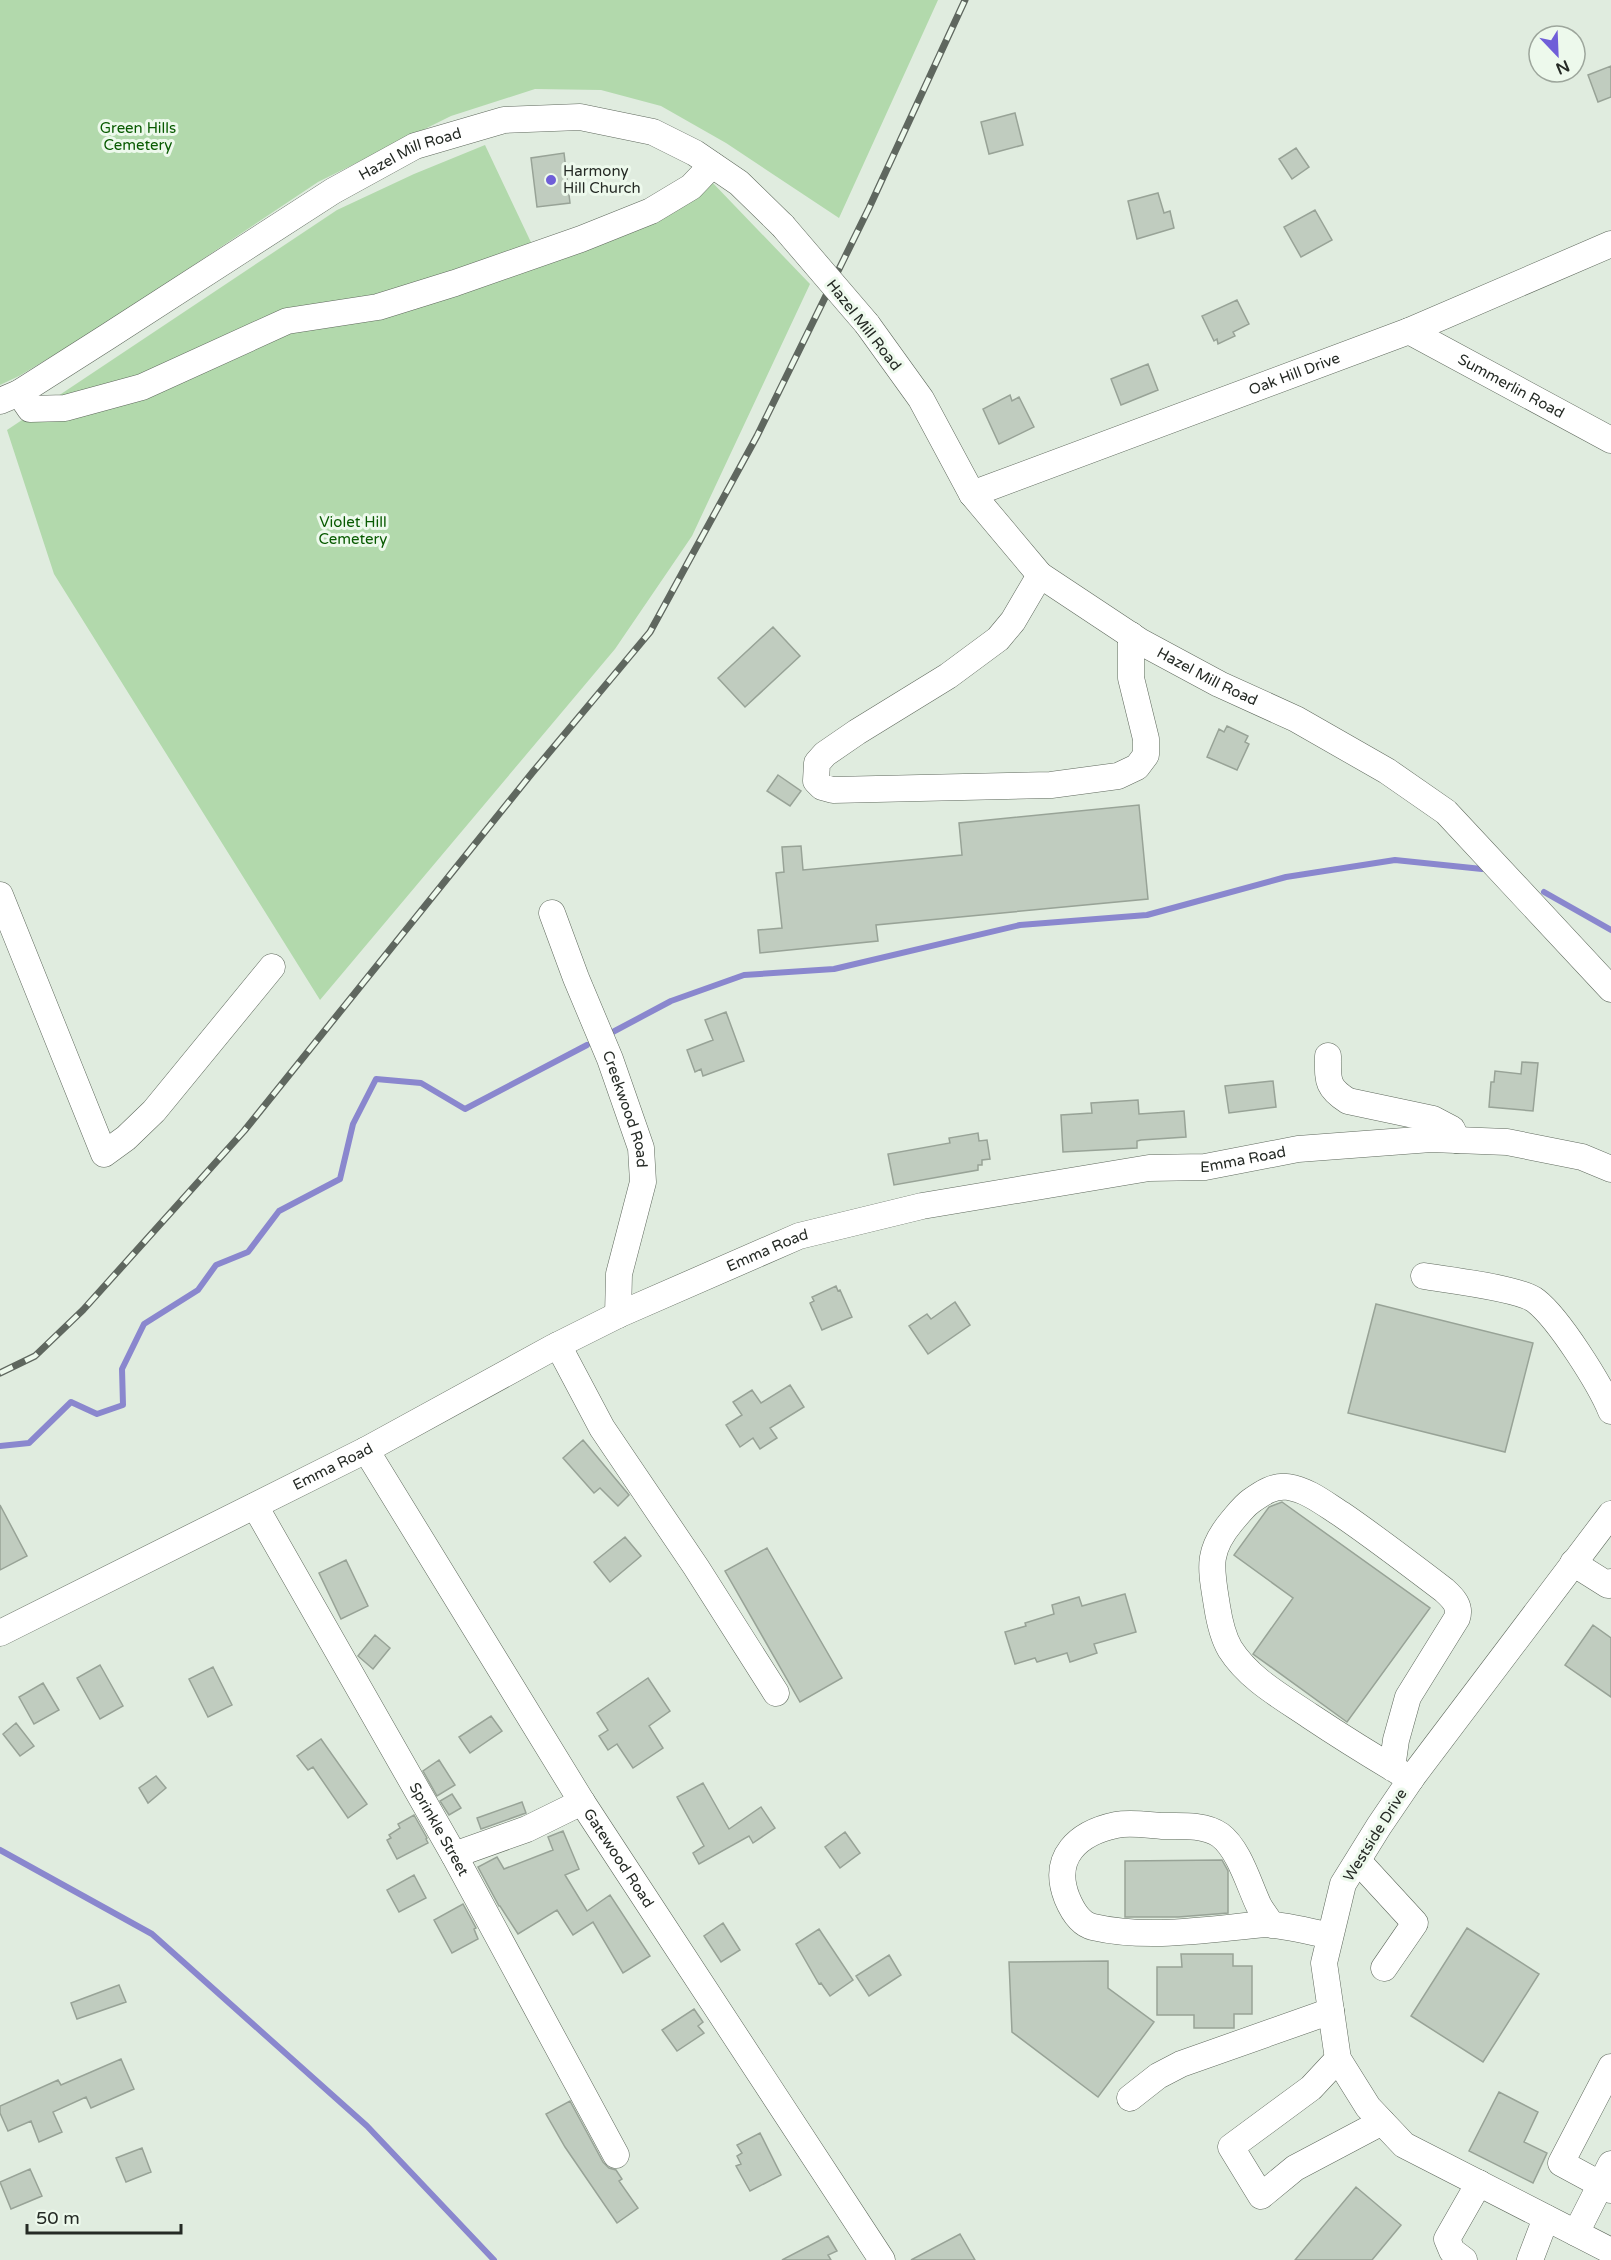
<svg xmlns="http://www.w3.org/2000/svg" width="1611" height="2260" font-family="'Varela Round',sans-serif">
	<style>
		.green { fill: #b2d9ac }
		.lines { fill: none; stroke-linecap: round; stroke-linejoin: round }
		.stream { stroke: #8a87ce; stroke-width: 6 }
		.building { fill: #c0ccbf; stroke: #98a397; stroke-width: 1.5 }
		.minor-casing { stroke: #5f695d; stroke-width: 27 }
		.minor { stroke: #fff; stroke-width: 26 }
		.rail-casing { stroke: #5f675f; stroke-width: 7 }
		.rail { stroke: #edf9ec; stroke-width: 4.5; stroke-dasharray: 14; stroke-linecap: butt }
		.minor-bridge-casing { stroke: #5f695d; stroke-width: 27; stroke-linecap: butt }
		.minor-bridge { stroke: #fff; stroke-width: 26 }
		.poi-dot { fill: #6f5ed8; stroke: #edf9ec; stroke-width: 2 }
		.labels { text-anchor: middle; stroke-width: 6; stroke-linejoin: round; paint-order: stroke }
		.park-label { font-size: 15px; fill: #085a01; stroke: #edf9ec }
		.street-label { font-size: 15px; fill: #252a25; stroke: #edf9ec }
		.poi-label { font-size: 15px; fill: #252a25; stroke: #edf9ec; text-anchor: start }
	</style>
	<rect width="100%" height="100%" fill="#e0ecdf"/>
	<path class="green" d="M0 0H938L839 218 726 143 661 106 601 90 535 89 451 116 318 182 101 327 19 376 0 385Z
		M485 145 537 255 710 180 810 284 692 536 615 649 320 1000 54 574 7 430 337 210 414 174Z"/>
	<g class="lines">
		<path class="stream" d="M1544 892 1611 930
			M609 1034 671 1001 744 975 834 969 1020 925 1147 915 1286 877 1395 860 1482 869
			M0 1446 29 1443 71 1402 97 1414 123 1405 122 1369 144 1324 198 1290 216 1265 248 1252 279 1211 340 1179 353 1124 376 1079 421 1083 465 1109 587 1045
			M0 1850 152 1934 367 2126 494 2260"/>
	</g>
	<path class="building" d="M1611 66V97L1598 102 1588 75Z
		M1015 113 1023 145 989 154 981 122Z
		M1296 148 1309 167 1292 179 1279 159Z
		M564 153 570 203 537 207 531 158Z
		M1158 193 1164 213 1170 211 1174 228 1137 239 1128 201Z
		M1315 210 1332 240 1301 257 1284 227Z
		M1237 300 1249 324 1233 332 1235 336 1218 344 1217 339 1214 341 1202 316Z
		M1148 364 1158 390 1121 405 1111 379Z
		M1010 395 1012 401 1019 397 1034 427 999 444 983 409Z
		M773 627 800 656 745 707 718 678Z
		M1227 726 1248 736 1245 742 1249 744 1237 770 1207 757 1219 729 1224 732Z
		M778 775 801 791 790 806 767 791Z
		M1139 805 1148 899 876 925 878 941 760 953 758 930 782 928 776 873 784 872 782 847 801 846 803 870 962 855 959 823Z
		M726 1012 744 1061 703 1076 701 1069 695 1072 687 1050 713 1040 705 1020Z
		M1522 1062 1538 1063 1533 1111 1489 1107 1491 1082H1494L1495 1071 1521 1074Z
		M1273 1081 1276 1107 1229 1113 1225 1086Z
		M1138 1100 1139 1114 1184 1111 1186 1137 1141 1140 1137 1141V1148L1063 1152 1061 1115 1092 1113 1091 1103Z
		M978 1133 979 1141 987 1140 990 1159 982 1160V1165H978V1170L894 1185 888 1154 950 1143 949 1138Z
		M836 1286 838 1291 840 1290 852 1317 822 1330 810 1303 814 1301 812 1297Z
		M955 1302 970 1325 928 1354 909 1326 927 1314 931 1319Z
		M1376 1304 1533 1343 1505 1452 1348 1413Z
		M790 1385 804 1407 770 1428 777 1438 760 1449 753 1438 740 1447 726 1425 742 1415 733 1402 752 1390 761 1403Z
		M583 1440 629 1495 618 1506 600 1488 594 1493 563 1458Z
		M1282 1502 1430 1608 1347 1722 1253 1654 1293 1598 1234 1555 1269 1507Z
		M0 1505 27 1556 0 1570Z
		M625 1537 641 1556 610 1582 594 1562Z
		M767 1548 842 1678 800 1702 725 1571Z
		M346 1560 368 1606 341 1619 319 1573Z
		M1125 1594 1136 1632 1094 1644 1097 1653 1070 1662 1067 1653 1037 1662 1035 1658 1015 1664 1005 1632 1026 1626 1025 1623 1054 1614 1052 1605 1079 1597 1082 1606Z
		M1593 1625 1611 1638V1697L1565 1665Z
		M375 1635 390 1648 373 1669 358 1656Z
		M100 1665 123 1706 100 1719 77 1678Z
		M213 1667 232 1705 208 1717 189 1679Z
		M648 1678 670 1711 649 1726 663 1748 633 1768 617 1744 608 1750 599 1736 608 1730 597 1713Z
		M43 1683 59 1710 34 1724 19 1697Z
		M491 1716 502 1731 470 1753 459 1737Z
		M16 1723 34 1746 20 1756 3 1734Z
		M321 1739 367 1804 348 1818 313 1767 308 1770 297 1756Z
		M439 1760 455 1785 437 1796 423 1771Z
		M156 1776 166 1788 148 1803 139 1788Z
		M703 1783 729 1829 761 1807 775 1828 753 1843 749 1836 699 1864 693 1853 704 1846 677 1797Z
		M452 1794 461 1808 449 1815 440 1801Z
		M522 1802 526 1813 481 1829 477 1818Z
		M414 1815 427 1838 426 1839 428 1843 397 1859 387 1840 391 1838 389 1835 400 1828 398 1824Z
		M563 1831 579 1869 565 1875 587 1911 610 1895 650 1956 623 1973 593 1922 573 1935 557 1910 518 1934 500 1906H499L478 1867 497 1857 504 1869 553 1850 548 1837Z
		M845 1832 860 1853 840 1868 825 1847Z
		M1222 1860 1228 1871V1913L1178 1917H1125V1861Z
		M414 1875 426 1898 399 1912 387 1890Z
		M463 1904 476 1928 474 1929 478 1939 452 1953 434 1920Z
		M723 1923 740 1950 721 1962 704 1936Z
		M1467 1928 1539 1974 1483 2062 1411 2016Z
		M819 1929 853 1980 830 1996 821 1983 819 1984 796 1944Z
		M1181 1954H1233V1966H1252V2014H1234V2028H1194V2015H1157V1967H1182Z
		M889 1955 901 1975 869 1996 856 1976Z
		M1108 1961V1988L1154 2022 1098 2097 1012 2032 1009 1962Z
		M119 1985 126 2002 77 2019 71 2003Z
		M694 2009 703 2022 698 2026 704 2033 677 2051 662 2030Z
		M121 2059 134 2089 91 2108 86 2097 53 2112 62 2132 39 2142 31 2121 8 2131 0 2113V2106L58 2080 61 2085Z
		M1499 2092 1538 2112 1524 2142 1547 2153 1533 2183 1469 2151Z
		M570 2101 603 2162 609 2168 616 2170 622 2179 619 2181 638 2208 617 2223 565 2147 546 2114Z
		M760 2133 781 2175 750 2191 736 2166 741 2164 737 2156 742 2153 737 2145Z
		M142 2148 151 2172 126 2182 116 2158Z
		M30 2169 42 2196 11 2209 0 2182Z
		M1356 2187 1401 2225 1372 2260H1295Z
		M960 2234 975 2260H911Z
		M828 2236 837 2251 828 2255 831 2260H782Z"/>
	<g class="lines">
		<defs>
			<g id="minor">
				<path id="s1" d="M867 324 921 399 972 494 1040 575 1141 642 1219 684 1296 719 1387 771 1446 812 1611 989"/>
				<path id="s2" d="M1409 331 1611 440"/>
				<path d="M19 393 30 409 65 408 142 387 287 321 378 307 455 283 581 239 651 211 691 187 712 165"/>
				<path id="s3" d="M0 401 19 393 107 337 333 191 415 146 504 120 580 117 653 132 695 153 739 183 783 226"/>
				<path id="s4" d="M972 494 1409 331 1611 244"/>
				<path d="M1040 575 1013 621 998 639 948 676 857 732 825 754 817 763 816 781 822 787 833 790 1051 785 1118 776 1137 767 1146 755V739L1131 678V635"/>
				<path d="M0 895 104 1154 126 1138 154 1111 272 967"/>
				<path id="s5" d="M552 913 576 978 610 1059 641 1148 643 1182 619 1274 618 1315"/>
				<path d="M1328 1056C1328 1080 1326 1087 1348 1101L1433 1119 1452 1129 1457 1140"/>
				<path d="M1424 1276C1447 1280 1520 1288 1536 1301 1559 1319 1600 1384 1611 1411"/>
				<path d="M558 1345 602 1428 696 1567 776 1693"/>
				<path id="s6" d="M366 1450 582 1802 882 2260"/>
				<path id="s7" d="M255 1506 454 1855 616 2155"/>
				<path d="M1611 1514 1413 1776 1379 1826 1343 1884 1324 1963 1338 2059 1368 2107 1404 2145 1611 2251"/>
				<path d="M1573 1563 1608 1585 1611 1582"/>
				<path id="s8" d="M0 1633 366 1450 552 1348 618 1315 799 1236 922 1206 1149 1168 1205 1167 1298 1149 1431 1139 1507 1142 1582 1157 1611 1169"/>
				<path d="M1392 1768 1396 1740 1408 1697 1457 1618C1461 1606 1453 1598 1444 1590 1410 1564 1376 1538 1341 1514 1325 1504 1308 1490 1288 1487 1274 1485 1262 1493 1251 1501 1244 1506 1238 1514 1232 1521 1206 1552 1211 1568 1217 1606 1219 1619 1223 1637 1230 1649 1249 1679 1282 1697 1310 1716 1343 1738 1377 1759 1411 1779"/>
				<path d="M454 1855 527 1829 582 1802"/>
				<path d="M1358 1861 1415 1923 1384 1968"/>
				<path d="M1272 1925C1268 1919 1263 1913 1259 1906 1249 1885 1239 1849 1220 1835 1205 1824 1180 1826 1162 1826 1148 1825 1130 1822 1116 1825 1078 1833 1051 1857 1067 1898 1072 1910 1080 1924 1093 1927 1149 1940 1209 1929 1266 1924 1288 1926 1309 1931 1330 1936"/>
				<path d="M1338 2059 1311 2088 1231 2147 1261 2196 1295 2168 1382 2122"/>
				<path d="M1611 2067 1561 2163 1611 2190"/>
				<path d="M1130 2098 1158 2076 1181 2064 1331 2011"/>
				<path d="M1576 2233 1611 2164"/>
				<path d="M1464 2260 1452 2251 1447 2239 1479 2183"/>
				<path d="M1530 2260 1546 2218"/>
			</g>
		</defs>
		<use href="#minor" class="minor-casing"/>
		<use href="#minor" class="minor"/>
		<defs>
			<path id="rail" d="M0 1373 35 1356 83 1310 244 1131 532 773 650 632 757 436 869 208 965 0"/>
		</defs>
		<use href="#rail" class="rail-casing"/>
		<use href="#rail" class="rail"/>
		<defs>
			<path id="minor-bridge" d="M783 226 867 324"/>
		</defs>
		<use href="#minor-bridge" class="minor-bridge-casing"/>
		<use href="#minor-bridge" class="minor-bridge"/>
	</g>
	<circle class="poi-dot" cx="551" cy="180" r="6"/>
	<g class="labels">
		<g class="park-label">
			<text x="138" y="133">Green Hills<tspan x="138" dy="17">Cemetery</tspan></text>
			<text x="353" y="527">Violet Hill<tspan x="353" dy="17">Cemetery</tspan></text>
		</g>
		<g class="street-label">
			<text dy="5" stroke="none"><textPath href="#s3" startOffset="480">Hazel Mill Road</textPath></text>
			<text transform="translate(864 325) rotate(52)" y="5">Hazel Mill Road</text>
			<text dy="5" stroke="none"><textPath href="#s4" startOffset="344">Oak Hill Drive</textPath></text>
			<text dy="5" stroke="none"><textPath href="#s2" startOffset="116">Summerlin Road</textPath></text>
			<text dy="5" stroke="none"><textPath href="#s1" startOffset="502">Hazel Mill Road</textPath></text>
			<text dy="5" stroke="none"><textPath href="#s5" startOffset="210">Creekwood Road</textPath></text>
			<text dy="5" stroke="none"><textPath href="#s8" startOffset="1344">Emma Road</textPath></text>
			<text dy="5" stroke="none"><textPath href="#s8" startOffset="858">Emma Road</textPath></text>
			<text dy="5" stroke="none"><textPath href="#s8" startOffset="372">Emma Road</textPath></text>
			<text dy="5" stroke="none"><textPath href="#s7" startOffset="372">Sprinkle Street</textPath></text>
			<text transform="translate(1375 1835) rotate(-58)" y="5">Westside Drive</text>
			<text dy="5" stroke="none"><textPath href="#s6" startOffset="480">Gatewood Road</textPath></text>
		</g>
		<g class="poi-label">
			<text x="563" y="176">Harmony<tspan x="563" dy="17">Hill Church</tspan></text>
		</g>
	</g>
	<g transform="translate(1557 54) rotate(157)"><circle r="28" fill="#edf9ec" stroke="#9da69c" stroke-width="1.5"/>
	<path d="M0-4.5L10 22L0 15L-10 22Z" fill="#6f5ed8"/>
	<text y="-9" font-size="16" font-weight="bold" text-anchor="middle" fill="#252a25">N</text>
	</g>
	<path d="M27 2224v9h154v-9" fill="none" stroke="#252a25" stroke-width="3"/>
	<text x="36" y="2224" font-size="18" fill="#252a25" stroke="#edf9ec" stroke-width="4.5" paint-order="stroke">50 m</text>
</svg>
